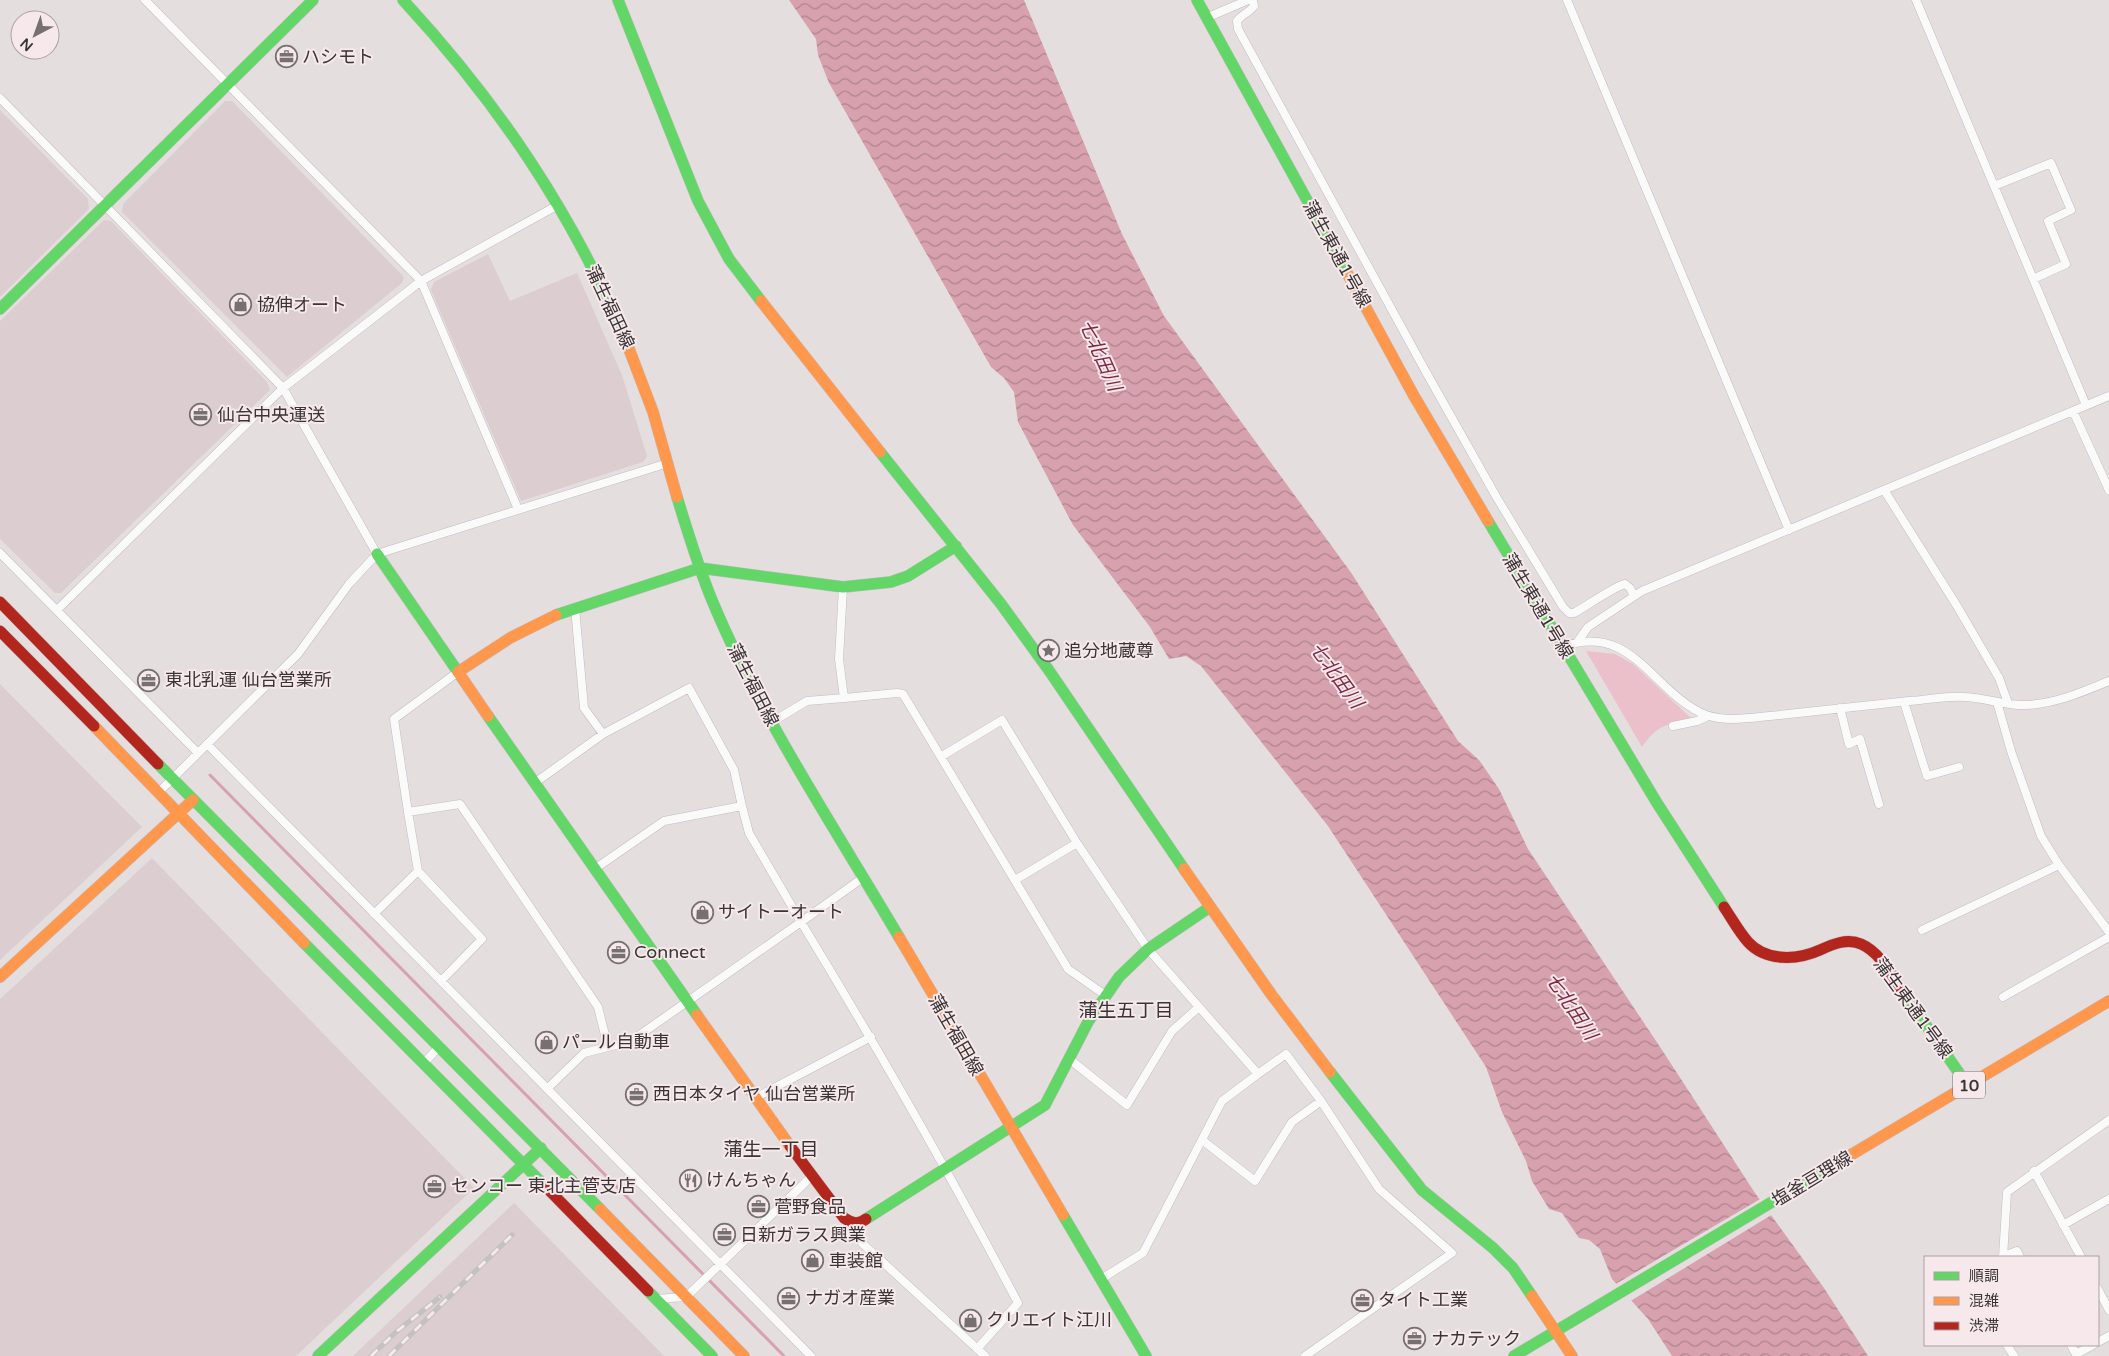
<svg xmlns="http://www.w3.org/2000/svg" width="2109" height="1356" font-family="'Varela Round','Noto Sans JP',sans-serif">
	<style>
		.built { fill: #dccdd0 }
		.green { fill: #ebc0ca }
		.water { fill: url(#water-waves) }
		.pier { fill: #e5dedf }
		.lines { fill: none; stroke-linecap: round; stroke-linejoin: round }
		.stream { stroke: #d7a1ae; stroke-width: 3 }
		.street-casing { stroke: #c2bcbd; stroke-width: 9 }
		.fast-casing { stroke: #c2bcbd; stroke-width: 12 }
		.slow-casing { stroke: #c2bcbd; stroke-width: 12 }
		.jam-casing { stroke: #c2bcbd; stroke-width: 12 }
		.street { stroke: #fbfafa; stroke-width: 8 }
		.fast { stroke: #63d668; stroke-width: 11 }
		.slow { stroke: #ff974d; stroke-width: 11 }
		.jam { stroke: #b3261e; stroke-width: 11 }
		.rail-casing { stroke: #c3c1c1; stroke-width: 5 }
		.rail { stroke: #f6e8eb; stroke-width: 3; stroke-dasharray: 9; stroke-linecap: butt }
		.labels { text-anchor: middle; stroke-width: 4; stroke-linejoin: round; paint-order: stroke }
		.shield { fill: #f6e8eb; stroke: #726b6c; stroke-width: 1 }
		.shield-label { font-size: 16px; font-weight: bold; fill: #3a3536 }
		.poi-label { font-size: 18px; fill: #3a3536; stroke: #f6e8eb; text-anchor: start }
		.street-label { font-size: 18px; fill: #3a3536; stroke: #f6e8eb }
		.water-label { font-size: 19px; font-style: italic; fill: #802945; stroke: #f6e8eb }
		.neighbourhood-label { font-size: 19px; fill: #3a3536; stroke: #f6e8eb }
	</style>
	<defs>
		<pattern id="water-waves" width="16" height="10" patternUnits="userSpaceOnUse" patternTransform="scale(1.25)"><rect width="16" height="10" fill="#d7a1ae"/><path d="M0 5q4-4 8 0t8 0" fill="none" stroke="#af848e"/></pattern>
	</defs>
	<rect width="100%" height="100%" fill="#e5dedf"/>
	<path class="built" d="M225 101H232L404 277 402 283 287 377 122 212 123 204Z
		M0 110 88 199 89 209 0 297Z
		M104 220 111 221 267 382 270 390 61 593H55L0 539V321Z
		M488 254 510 301 577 273 622 375 647 456 643 462 521 501 431 290 434 282Z
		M0 684 142 827 0 960Z
		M152 858 474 1188 296 1356H0V999Z
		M514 1203 664 1356H353Z"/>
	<path class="green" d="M1586 651 1615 654 1633 664 1692 719C1665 726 1659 723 1642 747Z"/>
	<path class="water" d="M789 0H1024L1122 234 1164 316 1352 574 1458 741 1479 760 1499 789 1528 849 1664 1053 1755 1193 1824 1288 1868 1356H1672L1648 1319 1612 1279 1600 1249 1589 1240 1579 1238 1562 1213 1549 1209 1532 1181 1526 1161 1502 1112 1486 1067 1328 826 1201 666 1186 656 1169 659 1150 627 1073 525 1018 422 1014 392 1004 378 991 367 829 83 818 55 816 39Z"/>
	<path class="pier" d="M1762 1198 1773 1214 1629 1302 1614 1285Z"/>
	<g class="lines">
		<path class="stream" d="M210 775 784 1356"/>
		<defs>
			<path id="street" d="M145 0 421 281 518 509
				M1253 0 1254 6C1249 13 1242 14 1237 21L1238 29 1426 372 1497 498 1563 607 1569 613H1574C1585 607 1615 586 1625 584L1630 588 1634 596
				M1567 0 1789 530
				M1916 0 2086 405
				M1206 18 1248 0
				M0 98 283 388 377 554
				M1994 186 2051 163 2071 210 2048 221 2066 264 2033 279
				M2073 411 2109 490
				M1884 490 1957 606 1999 678 2008 703
				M0 553 198 753
				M843 587 839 659 844 698 897 693 903 694 1068 969 1105 995
				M575 608 584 708 603 734
				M57 610 283 388 421 281 558 205
				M1578 641 1588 627 1642 591 2109 396
				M1562 647C1633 621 1652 693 1706 715 1726 722 1750 718 1770 716 1817 711 1863 706 1909 701 1928 700 1948 695 1966 697 1986 698 2006 706 2026 705 2054 704 2083 692 2109 681
				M458 672 394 719 408 812 460 804 598 1007 608 1047
				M1904 702 1927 776 1959 767
				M1997 702 2011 751 2041 836 2059 865 2109 932
				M1840 708 1849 744 1860 739 1879 804
				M772 722 807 701 844 698
				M1673 726 1697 721 1708 716
				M207 744 811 1356
				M942 756 1002 720 1077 843 1148 949 1258 1074 1286 1054 1321 1101 1379 1189 1452 1253 1305 1356
				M536 782 603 734 689 688 734 770 742 806 664 821 596 868
				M159 792 298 654 349 584 377 554 668 463
				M742 806 749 833 801 922 864 877
				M408 812 418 871 482 939 441 981
				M1015 880 1077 843
				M374 914 418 871
				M1922 930 2059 865
				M2003 997 2109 937
				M1068 1058 1127 1105 1172 1031 1199 1007
				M423 1064 440 1046
				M547 1089 584 1053 631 1041 801 922C877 1047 950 1174 1018 1303L977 1349
				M755 1098 871 1037
				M1202 1140 1255 1181 1292 1122 1321 1101
				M2034 1171 2081 1257
				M852 1223 855 1232 862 1243 985 1356
				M2063 1225 2109 1199
				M2002 1257 2017 1251 2020 1257
				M2003 1257 2007 1192 2109 1120
				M1101 1279 1143 1253 1222 1101 1258 1074
				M2098 1289 2109 1310
				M655 1299 686 1297 812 1176
				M2098 1342 2109 1336
				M2007 1345 2014 1356
				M2071 1345 2076 1354 2093 1345"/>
			<path id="fast" d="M403 0C498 103 572 212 626 341
				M618 0 698 201 729 259 761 301
				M1197 0 1347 273
				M0 309 313 0
				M880 452 1001 604 1048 669 1184 869
				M677 497C688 533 699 570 714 605 762 719 836 830 899 937
				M1488 521 1657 803 1724 907
				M377 554 458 672
				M556 615 700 568 843 587 891 582 908 576 956 546
				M488 716 697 1015
				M158 764 600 1209
				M304 943 542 1183
				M1903 992 1968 1086
				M1330 1072 1422 1190 1493 1248 1513 1268 1532 1296
				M1063 1215 1146 1356
				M866 1219 1045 1105 1088 1022 1119 977 1148 949 1210 907
				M648 1291 712 1356
				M318 1356 541 1148
				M1514 1356 1839 1162"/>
			<path id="slow" d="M1347 273 1414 396 1488 521
				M761 301 880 452
				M626 341 653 412 677 497
				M488 716 458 672 510 638 556 615
				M94 726 304 943
				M1184 869 1271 994 1330 1072
				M899 937 1063 1215
				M0 977 193 800
				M697 1015 790 1146
				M1839 1162 2109 1001
				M600 1209 744 1356
				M1532 1296 1572 1356"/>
			<path id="jam" d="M0 602 158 764
				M0 631 94 726
				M1724 907C1732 919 1739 932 1748 942 1766 962 1798 960 1820 950 1833 944 1847 938 1861 944 1880 952 1892 976 1903 992
				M790 1146 844 1218C852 1223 858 1225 866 1219
				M542 1183 648 1291"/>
		</defs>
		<use href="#street" class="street-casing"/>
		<use href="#fast" class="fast-casing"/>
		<use href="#slow" class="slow-casing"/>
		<use href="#jam" class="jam-casing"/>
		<use href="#street" class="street"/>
		<use href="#fast" class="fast"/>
		<use href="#slow" class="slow"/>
		<use href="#jam" class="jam"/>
		<defs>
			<path id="rail" d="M371 1356 396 1332 440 1297
				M389 1356 512 1235"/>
		</defs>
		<use href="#rail" class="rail-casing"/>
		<use href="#rail" class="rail"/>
	</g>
	<defs>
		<symbol id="office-ring" viewBox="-11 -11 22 22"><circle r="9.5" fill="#f6e8eb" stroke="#767071" stroke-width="1.5"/><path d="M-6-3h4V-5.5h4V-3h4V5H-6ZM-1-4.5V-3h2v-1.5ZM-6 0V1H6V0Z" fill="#767071"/></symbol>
		<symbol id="shop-ring" viewBox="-11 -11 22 22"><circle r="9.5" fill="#f6e8eb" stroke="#767071" stroke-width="1.5"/><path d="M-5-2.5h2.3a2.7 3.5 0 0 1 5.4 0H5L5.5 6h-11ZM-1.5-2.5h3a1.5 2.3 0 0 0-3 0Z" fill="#767071"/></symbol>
		<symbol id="sight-ring" viewBox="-11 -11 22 22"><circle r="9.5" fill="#f6e8eb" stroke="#767071" stroke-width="1.5"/><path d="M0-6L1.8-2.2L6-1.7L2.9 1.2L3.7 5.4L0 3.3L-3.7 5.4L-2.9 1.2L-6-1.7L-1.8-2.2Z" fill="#767071"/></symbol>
		<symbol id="restaurant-ring" viewBox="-11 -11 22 22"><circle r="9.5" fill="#f6e8eb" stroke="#767071" stroke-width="1.5"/><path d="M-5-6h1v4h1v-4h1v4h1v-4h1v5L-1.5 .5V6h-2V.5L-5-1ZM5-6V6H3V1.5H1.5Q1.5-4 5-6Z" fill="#767071"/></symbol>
	</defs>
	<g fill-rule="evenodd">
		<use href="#office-ring" x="274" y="44" width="25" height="25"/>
		<use href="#shop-ring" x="228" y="292" width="25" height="25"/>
		<use href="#office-ring" x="188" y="402" width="25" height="25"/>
		<use href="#sight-ring" x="1036" y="638" width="25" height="25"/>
		<use href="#office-ring" x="136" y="668" width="25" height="25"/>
		<use href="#shop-ring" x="690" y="900" width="25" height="25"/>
		<use href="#office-ring" x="606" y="940" width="25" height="25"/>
		<use href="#shop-ring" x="534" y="1030" width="25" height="25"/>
		<use href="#office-ring" x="624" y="1082" width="25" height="25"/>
		<use href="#restaurant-ring" x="678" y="1168" width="25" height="25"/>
		<use href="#office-ring" x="422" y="1174" width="25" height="25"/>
		<use href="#office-ring" x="746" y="1194" width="25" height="25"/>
		<use href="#office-ring" x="712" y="1222" width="25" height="25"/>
		<use href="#shop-ring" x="800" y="1248" width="25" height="25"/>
		<use href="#office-ring" x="776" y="1286" width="25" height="25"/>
		<use href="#office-ring" x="1350" y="1288" width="25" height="25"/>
		<use href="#shop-ring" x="958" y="1308" width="25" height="25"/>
		<use href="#office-ring" x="1402" y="1326" width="25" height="25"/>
	</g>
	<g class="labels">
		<rect class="shield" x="1953" y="1071.5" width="32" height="27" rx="4"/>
		<g class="shield-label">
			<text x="1969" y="1091">10</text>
		</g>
		<g class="poi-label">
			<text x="302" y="63">ハシモト</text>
			<text x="257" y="311">協伸オート</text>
			<text x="217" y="421">仙台中央運送</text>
			<text x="1064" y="657">追分地蔵尊</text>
			<text x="165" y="686">東北乳運 仙台営業所</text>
			<text x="718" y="918">サイトーオート</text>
			<text x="634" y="958">Connect</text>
			<text x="562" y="1048">パール自動車</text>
			<text x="653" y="1100">西日本タイヤ 仙台営業所</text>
			<text x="706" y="1186">けんちゃん</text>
			<text x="451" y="1192">センコー 東北主管支店</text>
			<text x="774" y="1213">菅野食品</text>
			<text x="740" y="1241">日新ガラス興業</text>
			<text x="829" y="1267">車装館</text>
			<text x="805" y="1304">ナガオ産業</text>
			<text x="1378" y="1306">タイト工業</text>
			<text x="986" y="1326">クリエイト江川</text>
			<text x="1431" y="1345">ナカテック</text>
		</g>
		<g class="street-label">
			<text transform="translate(1337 254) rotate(61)" y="6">蒲生東通1号線</text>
			<text transform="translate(610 307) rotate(65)" y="6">蒲生福田線</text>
			<text transform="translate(1538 606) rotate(59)" y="6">蒲生東通1号線</text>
			<text transform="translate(753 685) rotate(63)" y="6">蒲生福田線</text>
			<text transform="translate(1913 1008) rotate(54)" y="6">蒲生東通1号線</text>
			<text transform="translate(956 1035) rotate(60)" y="6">蒲生福田線</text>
			<text transform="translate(1812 1179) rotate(-31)" y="6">塩釜亘理線</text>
		</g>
		<g class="water-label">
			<text transform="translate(1101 355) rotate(66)" y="7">七北田川</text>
			<text transform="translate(1337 675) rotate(54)" y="7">七北田川</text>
			<text transform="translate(1572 1006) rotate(56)" y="7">七北田川</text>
		</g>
		<g class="neighbourhood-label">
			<text x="1126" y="1017">蒲生五丁目</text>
			<text x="771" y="1156">蒲生一丁目</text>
		</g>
	</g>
	<rect x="1924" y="1256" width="175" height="90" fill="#f6e8eb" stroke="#aba0a3"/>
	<rect x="1934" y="1272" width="25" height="8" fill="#63d668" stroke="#aba0a3"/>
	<text x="1969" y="1281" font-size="15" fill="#3a3536">順調</text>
	<rect x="1934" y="1297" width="25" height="8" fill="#ff974d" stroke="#aba0a3"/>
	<text x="1969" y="1306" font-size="15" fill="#3a3536">混雑</text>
	<rect x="1934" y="1322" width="25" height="8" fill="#b3261e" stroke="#aba0a3"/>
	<text x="1969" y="1331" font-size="15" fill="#3a3536">渋滞</text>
	<g transform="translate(35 35) rotate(221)"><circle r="24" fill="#f6e8eb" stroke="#aba0a3"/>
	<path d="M0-4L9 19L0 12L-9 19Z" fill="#767071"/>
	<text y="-8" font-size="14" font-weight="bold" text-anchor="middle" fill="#3a3536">N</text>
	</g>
</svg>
